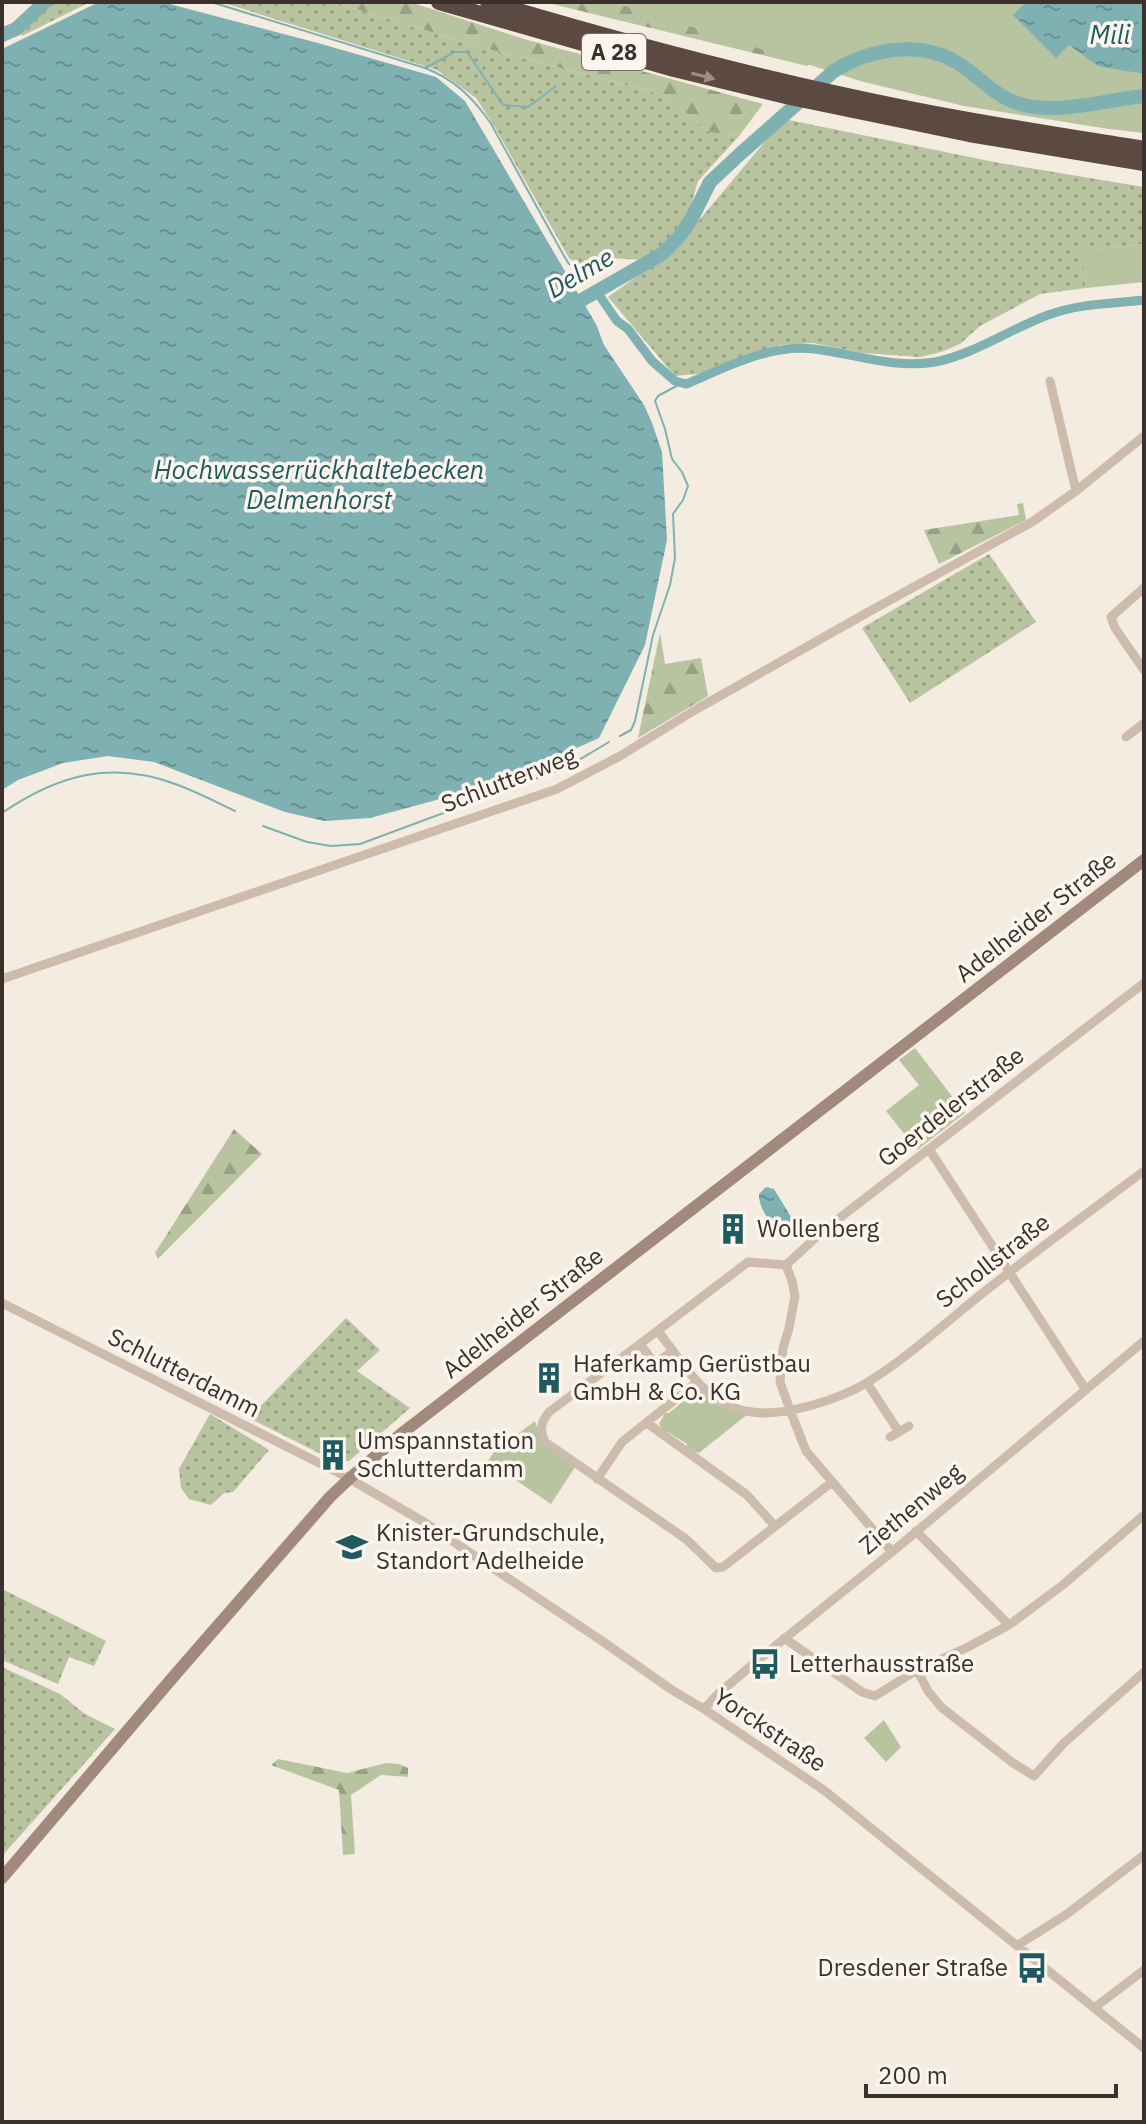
<svg xmlns="http://www.w3.org/2000/svg" width="1146" height="2124" font-family="'IBM Plex Sans',sans-serif">
<defs>
<pattern id="grass-dots" width="8" height="8" patternUnits="userSpaceOnUse" patternTransform="scale(2)"><rect width="8" height="8" fill="#b8c4a0"/><path d="M2 2h.1M6 6h.1" fill="none" stroke="#97a083" stroke-width="1.8" stroke-linecap="round"/></pattern>
<pattern id="forest-firs" width="22" height="20" patternUnits="userSpaceOnUse" patternTransform="scale(2)"><rect width="22" height="20" fill="#b8c4a0"/><path d="M5 1l3.5 6h-7zM16 11l3.5 6h-7z" fill="#97a083"/></pattern>
<pattern id="water-ripples" width="26" height="14" patternUnits="userSpaceOnUse" patternTransform="scale(2)"><rect width="26" height="14" fill="#7fb0b2"/><path d="M2 4q2-2 4 0t4 0M15 11q2-2 4 0t4 0" fill="none" stroke="#699091"/></pattern>
</defs>
<rect width="100%" height="100%" fill="#f4ebe1"/>
<path fill="url(#grass-dots)" d="M 50,2 L 90,2 L 22,36 L 21,33 Z
M 221,2 L 333,2 L 477,46 L 664,95 L 709,132 L 739,136 L 698,181 L 688,216 L 666,243 L 644,260 L 607,258 L 587,271 L 569,258 L 493,124 L 476,98 L 437,70 Z
M 784,119 L 994,162 L 1144,187 L 1144,244 L 1082,251 L 1086,288 L 1040,294 L 980,326 L 960,344 L 941,352 L 920,357 L 863,353 L 813,343 L 780,345 L 706,373 L 675,376 L 608,297 L 675,249 Z
M 989,554 L 1036,622 L 910,703 L 862,628 Z
M 346,1318 L 380,1350 L 357,1371 L 410,1408 L 349,1461 L 337,1462 L 249,1418 Z
M 210,1414 L 269,1450 L 233,1492 L 224,1493 L 211,1505 L 189,1499 L 181,1488 L 179,1469 Z
M 2,1589 L 106,1641 L 94,1666 L 69,1657 L 58,1684 L 2,1660 Z
M 2,1667 L 60,1694 L 85,1714 L 115,1729 L 2,1856 Z"/>
<path fill="url(#forest-firs)" d="M 333,2 L 410,2 L 524,39 L 763,104 L 739,136 L 709,132 L 664,95 L 477,46 Z
M 544,2 L 609,2 L 826,53 L 807,66 Z
M 1023,503 L 1026,520 L 939,564 L 924,530 L 1019,515 L 1017,504 Z
M 660,633 L 665,664 L 701,658 L 708,696 L 638,738 Z
M 234,1129 L 262,1154 L 158,1259 L 155,1253 Z
M 278,1759 L 347,1773 L 386,1763 L 399,1764 L 408,1768 L 408,1777 L 381,1775 L 351,1795 L 355,1854 L 343,1855 L 339,1790 L 271,1765 Z"/>
<path fill="#b8c4a0" d="M 609,2 L 1144,2 L 1144,133 L 1109,129 L 964,106 L 860,81 L 630,7 Z
M 1144,244 L 1144,282 L 1086,288 L 1081,251 Z
M 915,1048 L 965,1113 L 917,1150 L 886,1111 L 919,1085 L 899,1060 Z
M 700,1391 C 706,1393 714,1397 716,1404 L 727,1409 L 749,1413 L 699,1453 L 687,1449 L 687,1444 L 668,1432 L 664,1432 L 659,1424 L 665,1413 L 669,1413 L 686,1399 L 687,1395 Z
M 535,1421 L 542,1443 L 575,1467 L 551,1504 L 488,1461 L 494,1452 Z
M 884,1720 L 901,1747 L 886,1762 L 864,1738 Z"/>
<path fill="url(#water-ripples)" d="M 104,2 L 162,2 L 318,43 L 436,77 L 465,101 L 596,324 L 604,345 L 644,405 L 652,423 L 662,452 L 667,540 L 645,645 L 599,738 L 495,784 L 370,818 L 324,821 L 285,812 L 154,762 L 108,756 L 63,763 L 18,780 L 2,790 L 2,49 L 97,3 Z
M 1026,2 L 1144,2 L 1144,74 L 1098,66 L 1069,45 L 1056,58 L 1013,15 Z
M 766,1187 L 774,1189 L 796,1225 L 797,1232 L 792,1237 L 783,1237 C 773,1227 758,1208 759,1194 Z"/>
<g fill="none" stroke-linecap="round" stroke-linejoin="round">
<path stroke="#7fb0b2" stroke-width="2" d="M 211,2 L 425,68 C 454,79 472,97 490,122 L 564,256 L 569,264 L 577,269 L 579,275
M 425,68 L 455,52 L 467,52 L 503,105 L 528,107 L 556,86
M 620,736 L 631,730 L 635,721 L 653,635 L 670,585 L 675,558 L 673,514 L 683,500 L 688,486 L 682,472 L 672,459 L 665,429 L 655,401 L 658,396 L 682,383
M 2,813 C 59,774 112,760 178,785 C 197,792 216,802 235,811
M 263,826 L 307,842 L 331,846 L 360,844 L 567,767 L 609,742"/>
<path stroke="#7fb0b2" stroke-width="9" d="M 597,292 L 617,321 L 628,329 L 652,361 L 675,381 L 686,384 C 727,367 769,344 814,349 C 856,354 893,369 935,362 C 975,354 1010,329 1048,315 C 1082,303 1109,304 1144,300"/>
<path stroke="#7fb0b2" stroke-width="14" d="M 2,35 L 16,29 L 45,2
M 566,309 L 662,254 L 679,237 L 692,218 L 710,182 L 740,154 L 834,71 C 869,49 919,40 956,62 C 977,74 994,96 1017,103 C 1054,116 1105,100 1144,96"/>
<path stroke="#cdbbac" stroke-width="9" d="M 1050,381 L 1076,491
M 1144,588 L 1111,617 L 1115,628 L 1144,670
M 1126,737 L 1144,723
M 2,979 L 557,789 L 620,756 L 695,710 L 863,615 L 1032,522 L 1076,491 L 1144,436
M 929,1149 L 1086,1390
M 786,1265 L 824,1230 L 1144,983
M 2,1303 L 343,1475 L 424,1522 L 602,1641 L 672,1690 L 704,1709 L 825,1791 L 1144,2048
M 658,1331 L 673,1351 L 655,1364 L 640,1344 L 748,1262 L 786,1265 L 792,1281 L 795,1296 L 789,1328 L 783,1348 L 780,1382 L 790,1410 L 806,1451 L 892,1552
M 640,1344 L 549,1412 C 541,1422 539,1430 545,1442 L 686,1539 L 716,1568 L 723,1567 L 832,1482
M 673,1351 C 694,1380 714,1407 752,1412 C 785,1417 840,1399 868,1382 C 908,1357 943,1325 979,1296 C 1033,1253 1089,1212 1144,1171
M 867,1383 L 899,1432 L 890,1437
M 647,1423 L 747,1495 L 774,1525
M 899,1432 L 909,1426
M 597,1479 L 622,1442 L 696,1383
M 916,1531 L 1009,1625
M 784,1638 L 862,1692 L 875,1696 L 917,1670 L 966,1648 L 1009,1625 L 1064,1584 L 1144,1515
M 917,1670 L 928,1691 L 941,1707 L 1013,1763 L 1034,1776 L 1064,1743 L 1144,1672
M 704,1709 L 717,1695 L 753,1664 L 892,1552 L 1144,1341
M 1018,1945 L 1067,1914 L 1144,1855
M 1094,2008 L 1144,1970"/>
<path stroke="#a18a7d" stroke-width="12" d="M 2,1878 L 174,1676 L 330,1497 L 349,1479 L 401,1434 L 1144,860"/>
<path stroke="#5c4a42" stroke-width="16" d="M 439,2 L 674,69 L 790,97 L 969,134 L 1144,163
M 488,2 C 625,43 765,80 905,108 C 984,124 1064,136 1144,149"/>
</g>
<defs><path id="oneway-solid" d="M-6-.8H1V-3.2L6.5 0L1 3.2V.8H-6Z" transform="scale(2)"/></defs>
<use fill="#9c8e87" href="#oneway-solid" transform="translate(703 76) rotate(14)"/>
<defs>
<symbol id="building-bare" viewBox="-9 -9 18 18"><path d="M-4-6H4V6H1V3H-1V6H-4ZM-2.5-4.3h1.7v1.8h-1.7ZM.8-4.3h1.7v1.8H.8ZM-2.5-1h1.7V.8h-1.7ZM.8-1h1.7V.8H.8Z" fill="#1f5a5e" stroke="#fbf5ee" stroke-width="2.5" paint-order="stroke"/></symbol>
<symbol id="school-bare" viewBox="-9 -9 18 18"><path d="M0-5L7-2L0 1L-7-2ZM-4 1L0 2.5L4 1V4Q0 6-4 4Z" fill="#1f5a5e" stroke="#fbf5ee" stroke-width="2.5" paint-order="stroke"/></symbol>
<symbol id="bus-bare" viewBox="-9 -9 18 18"><path d="M-5-6H5V4H4V6H2V4H-2V6H-4V4H-5ZM-3.5-4V0h7V-4ZM-3.5 1.2v1.5H-2V1.2ZM2 1.2v1.5H3.5V1.2Z" fill="#1f5a5e" stroke="#fbf5ee" stroke-width="2.5" paint-order="stroke"/></symbol>
</defs>
<g fill-rule="evenodd">
<use href="#building-bare" x="711" y="1207" width="44" height="44"/>
<use href="#building-bare" x="527" y="1356" width="44" height="44"/>
<use href="#building-bare" x="311" y="1433" width="44" height="44"/>
<use href="#school-bare" x="330" y="1525" width="44" height="44"/>
<use href="#bus-bare" x="743" y="1642" width="44" height="44"/>
<use href="#bus-bare" x="1010" y="1946" width="44" height="44"/>
</g>
<g text-anchor="middle" stroke-width="7" stroke-linejoin="round" paint-order="stroke">
<rect fill="#fbf5ee" stroke="#756b66" stroke-width="2" x="582" y="34" width="64" height="36" rx="6"/>
<g font-size="22" font-weight="bold" fill="#3b302b">
<text x="614" y="60">A 28</text>
</g>
<g font-size="24" fill="#3b302b" stroke="#fbf5ee">
<text transform="translate(509 780) rotate(-21)" y="8">Schlutterweg</text>
<text transform="translate(1036 917) rotate(-38)" y="8">Adelheider Straße</text>
<text transform="translate(951 1107) rotate(-38)" y="8">Goerdelerstraße</text>
<text transform="translate(993 1261) rotate(-38)" y="8">Schollstraße</text>
<text transform="translate(523 1313) rotate(-38)" y="8">Adelheider Straße</text>
<text transform="translate(184 1373) rotate(27)" y="8">Schlutterdamm</text>
<text transform="translate(911 1509) rotate(-40)" y="8">Ziethenweg</text>
<text transform="translate(770 1730) rotate(34)" y="8">Yorckstraße</text>
</g>
<g font-size="24" fill="#3b302b" stroke="#fbf5ee" text-anchor="start">
<text x="757" y="1237">Wollenberg</text>
<text x="573" y="1372">Haferkamp Gerüstbau<tspan x="573" dy="28">GmbH &amp; Co. KG</tspan></text>
<text x="357" y="1449">Umspannstation<tspan x="357" dy="28">Schlutterdamm</tspan></text>
<text x="376" y="1541">Knister-Grundschule,<tspan x="376" dy="28">Standort Adelheide</tspan></text>
<text x="789" y="1672">Letterhausstraße</text>
<text x="1008" y="1976" text-anchor="end">Dresdener Straße</text>
</g>
<g font-size="26" font-style="italic" fill="#1f5a5e" stroke="#fbf5ee">
<text x="1110" y="44">Mili</text>
<text transform="translate(580 273) rotate(-30)" y="9">Delme</text>
<text x="319" y="479">Hochwasserrückhaltebecken<tspan x="319" dy="30">Delmenhorst</tspan></text>
</g>
</g>
<rect width="1146" height="2124" fill="none" stroke="#3b302b" stroke-width="8"/>
<path d="M866 2084v12h250v-12" fill="none" stroke="#3b302b" stroke-width="4"/>
<text x="878" y="2084" font-size="24" fill="#3b302b" stroke="#fbf5ee" stroke-width="6" paint-order="stroke">200 m</text>
</svg>
